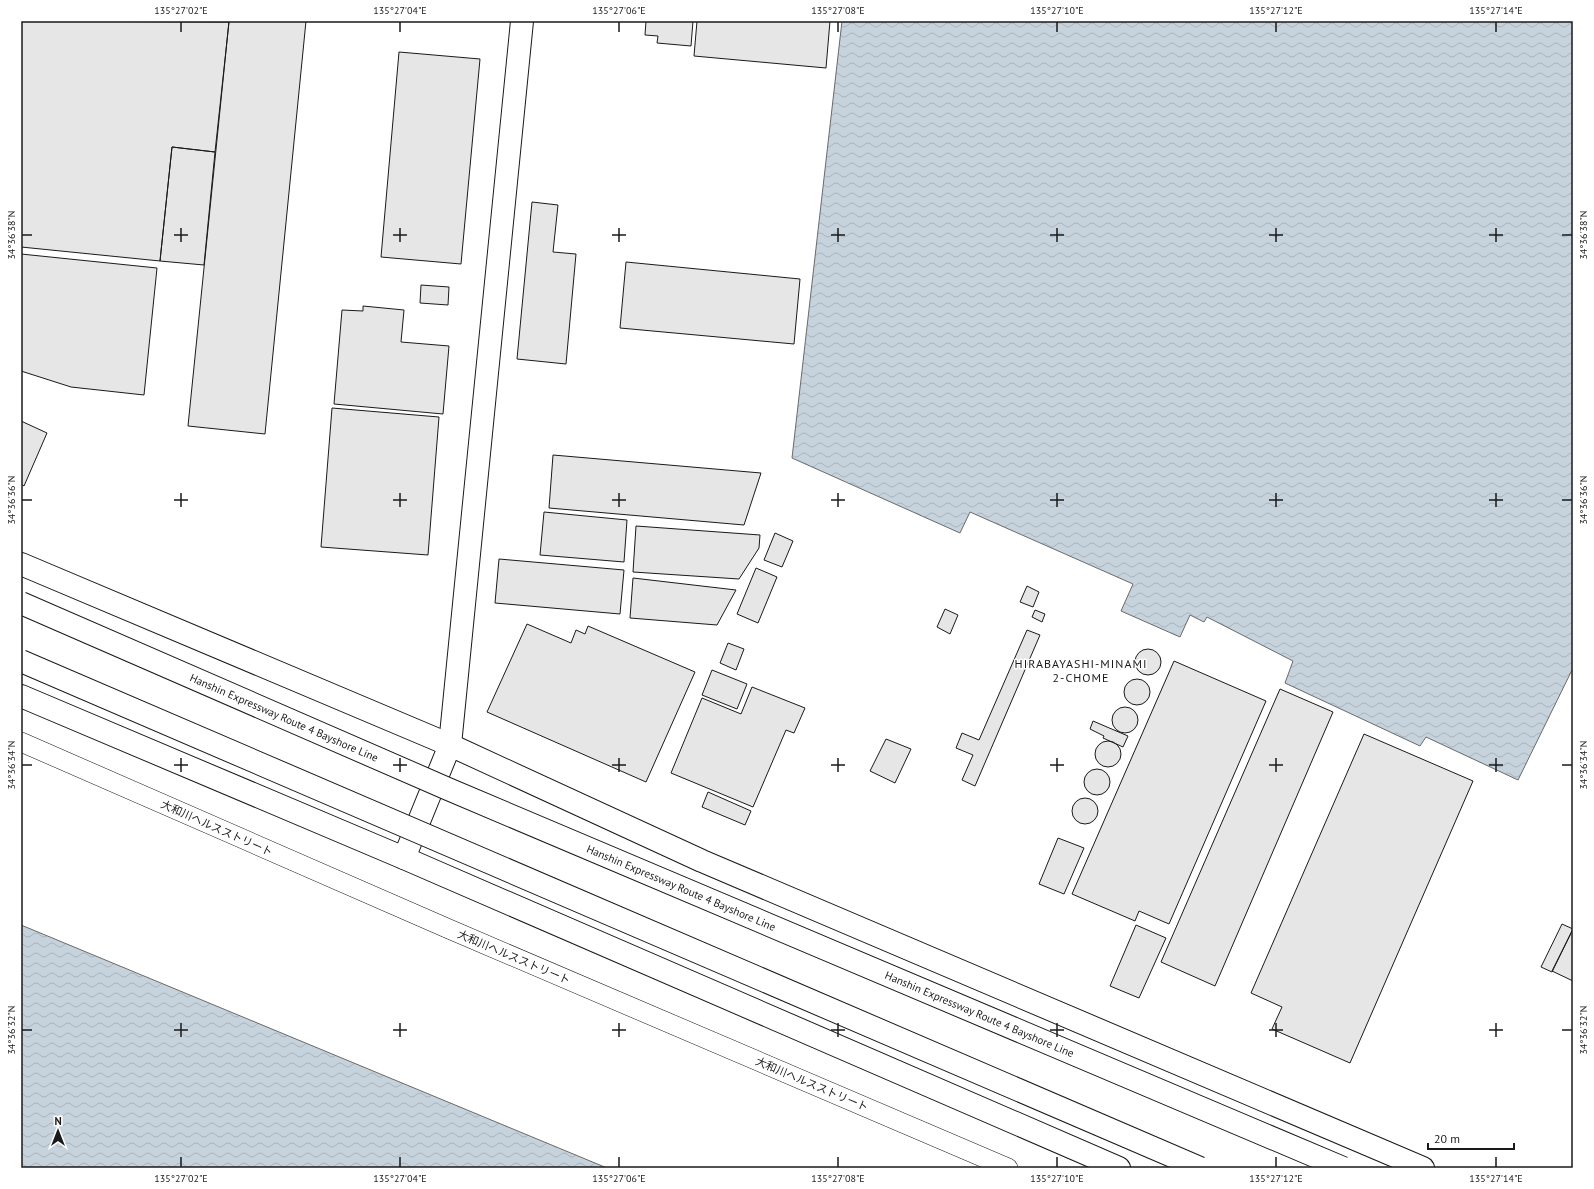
<svg xmlns="http://www.w3.org/2000/svg" width="1594" height="1189" font-family="'PT Sans','Noto Sans JP',sans-serif">
<defs>
<pattern id="water-waves" width="16" height="10" patternUnits="userSpaceOnUse"><rect width="16" height="10" fill="#c6d2dc"/><path d="M0 5q4-4 8 0t8 0" fill="none" stroke="#aab4bc"/></pattern>
</defs>
<rect width="100%" height="100%" fill="#fff"/>
<path fill="url(#water-waves)" stroke="#6a6a6a" d="M 842,21 L 1573,21 L 1573,668 L 1518,780 L 1426,737 L 1420,746 L 1285,683 L 1293,661 L 1207,617 L 1204,622 L 1190,615 L 1180,637 L 1121,611 L 1133,584 L 970,512 L 960,533 L 792,458 Z
M 21,925 L 607,1168 L 21,1168 Z"/>
<path fill="#e6e6e6" stroke="#1a1a1a" d="M 21,21 L 229,22 L 215,152 L 172,147 L 160,261 L 21,247 Z
M 306,21 L 265,434 L 188,426 L 229,21 Z
M 646,21 L 693,21 L 691,46 L 657,43 L 658,36 L 645,35 Z
M 697,21 L 830,21 L 826,68 L 694,56 Z
M 399,52 L 480,59 L 461,264 L 381,257 Z
M 172,147 L 215,152 L 204,265 L 160,261 Z
M 532,202 L 558,205 L 553,252 L 576,254 L 566,364 L 517,359 Z
M 21,254 L 157,268 L 144,395 L 71,387 L 21,371 Z
M 626,262 L 800,279 L 794,344 L 620,328 Z
M 421,285 L 449,287 L 448,305 L 420,303 Z
M 363,306 L 404,310 L 401,342 L 449,346 L 443,414 L 334,404 L 342,310 L 363,311 Z
M 332,408 L 439,417 L 428,555 L 321,547 Z
M 21,421 L 47,433 L 24,486 L 21,484 Z
M 553,455 L 761,473 L 744,525 L 549,508 Z
M 544,512 L 627,520 L 624,562 L 540,555 Z
M 636,526 L 760,535 L 759,548 L 739,579 L 633,572 Z
M 775,533 L 793,541 L 782,567 L 764,560 Z
M 499,559 L 624,570 L 620,614 L 495,603 Z
M 756,568 L 777,577 L 758,623 L 737,614 Z
M 633,578 L 736,590 L 717,625 L 630,618 Z
M 1027,586 L 1039,592 L 1033,607 L 1020,602 Z
M 945,609 L 958,615 L 950,634 L 937,627 Z
M 1035,610 L 1045,614 L 1042,622 L 1032,617 Z
M 527,624 L 571,643 L 576,630 L 585,634 L 588,626 L 695,672 L 646,782 L 487,712 Z
M 1027,630 L 1040,635 L 975,786 L 962,780 L 973,755 L 956,748 L 962,733 L 979,740 Z
M 728,643 L 744,649 L 736,670 L 720,663 Z
M1135 662a13 13 0 1 1 26 0a13 13 0 1 1-26 0Z
M 1174,661 L 1266,701 L 1169,924 L 1139,911 L 1135,921 L 1072,894 Z
M 712,670 L 747,684 L 737,709 L 702,695 Z
M1124 692a13 13 0 1 1 26 0a13 13 0 1 1-26 0Z
M 752,687 L 805,708 L 794,733 L 786,730 L 753,807 L 671,773 L 702,698 L 741,714 Z
M 1280,689 L 1333,712 L 1215,986 L 1161,962 Z
M1112 720a13 13 0 1 1 26 0a13 13 0 1 1-26 0Z
M 1093,721 L 1128,736 L 1123,747 L 1103,738 L 1104,736 L 1090,729 Z
M 1364,734 L 1473,781 L 1350,1063 L 1272,1029 L 1282,1007 L 1251,993 Z
M 886,739 L 911,749 L 895,783 L 870,771 Z
M1095 754a13 13 0 1 1 26 0a13 13 0 1 1-26 0Z
M1084 782a13 13 0 1 1 26 0a13 13 0 1 1-26 0Z
M 708,792 L 751,811 L 745,825 L 702,807 Z
M1072 811a13 13 0 1 1 26 0a13 13 0 1 1-26 0Z
M 1058,838 L 1084,848 L 1064,894 L 1039,884 Z
M 1562,924 L 1573,929 L 1552,972 L 1541,967 Z
M 1136,925 L 1166,938 L 1139,998 L 1110,986 Z
M 1573,929 L 1573,981 L 1552,971 Z"/>
<g fill="none" stroke-linecap="round" stroke-linejoin="round">
<defs>
<path id="pedestrian" d="M 21,742 L 449,929 L 1008,1168"/>
<path id="minor" d="M 404,858 L 450,745 L 522,21"/>
<path id="tertiary" d="M 21,564 L 450,745 L 702,861 L 1423,1168
M 21,696 L 404,858 L 1119,1168"/>
</defs>
<use href="#pedestrian" stroke="#1a1a1a" stroke-width="20"/>
<use href="#minor" stroke="#1a1a1a" stroke-width="24"/>
<use href="#tertiary" stroke="#1a1a1a" stroke-width="24"/>
<use href="#pedestrian" stroke="#fff" stroke-width="19"/>
<use href="#minor" stroke="#fff" stroke-width="22"/>
<use href="#tertiary" stroke="#fff" stroke-width="22"/>
<defs>
<g id="motorway-bridge">
<path id="s1" d="M 21,603 L 448,789 L 1343,1168"/>
<path d="M 21,661 L 1200,1168"/>
</g>
</defs>
<use href="#motorway-bridge" stroke="#1a1a1a" stroke-width="24" stroke-linecap="butt"/>
<use href="#motorway-bridge" stroke="#fff" stroke-width="22"/>
</g>
<path fill="none" stroke="#1a1a1a" stroke-width="1.5" d="M 181,22 L 181,32M 400,22 L 400,32M 619,22 L 619,32M 838,22 L 838,32M 1057,22 L 1057,32M 1276,22 L 1276,32M 1496,22 L 1496,32M 181,228 L 181,242M 400,228 L 400,242M 619,228 L 619,242M 838,228 L 838,242M 1057,228 L 1057,242M 1276,228 L 1276,242M 1496,228 L 1496,242M 22,235 L 32,235M 174,235 L 188,235M 393,235 L 407,235M 612,235 L 626,235M 831,235 L 845,235M 1050,235 L 1064,235M 1269,235 L 1283,235M 1489,235 L 1503,235M 1562,235 L 1572,235M 181,493 L 181,507M 400,493 L 400,507M 619,493 L 619,507M 838,493 L 838,507M 1057,493 L 1057,507M 1276,493 L 1276,507M 1496,493 L 1496,507M 22,500 L 32,500M 174,500 L 188,500M 393,500 L 407,500M 612,500 L 626,500M 831,500 L 845,500M 1050,500 L 1064,500M 1269,500 L 1283,500M 1489,500 L 1503,500M 1562,500 L 1572,500M 181,758 L 181,772M 400,758 L 400,772M 619,758 L 619,772M 838,758 L 838,772M 1057,758 L 1057,772M 1276,758 L 1276,772M 1496,758 L 1496,772M 22,765 L 32,765M 174,765 L 188,765M 393,765 L 407,765M 612,765 L 626,765M 831,765 L 845,765M 1050,765 L 1064,765M 1269,765 L 1283,765M 1489,765 L 1503,765M 1562,765 L 1572,765M 181,1023 L 181,1037M 400,1023 L 400,1037M 619,1023 L 619,1037M 838,1023 L 838,1037M 1057,1023 L 1057,1037M 1276,1023 L 1276,1037M 1496,1023 L 1496,1037M 22,1030 L 32,1030M 174,1030 L 188,1030M 393,1030 L 407,1030M 612,1030 L 626,1030M 831,1030 L 845,1030M 1050,1030 L 1064,1030M 1269,1030 L 1283,1030M 1489,1030 L 1503,1030M 1562,1030 L 1572,1030M 181,1157 L 181,1167M 400,1157 L 400,1167M 619,1157 L 619,1167M 838,1157 L 838,1167M 1057,1157 L 1057,1167M 1276,1157 L 1276,1167M 1496,1157 L 1496,1167"/>
<g text-anchor="middle" stroke-width="3" stroke-linejoin="round" paint-order="stroke">
<g font-size="11" fill="#1a1a1a" stroke="#fff">
<text dy="4" stroke="none"><textPath href="#s1" startOffset="287">Hanshin Expressway Route 4 Bayshore Line</textPath></text>
<text transform="translate(217 828) rotate(24)" y="4">大和川ヘルスストリート</text>
<text dy="4" stroke="none"><textPath href="#s1" startOffset="719">Hanshin Expressway Route 4 Bayshore Line</textPath></text>
<text transform="translate(514 957) rotate(23)" y="4">大和川ヘルスストリート</text>
<text dy="4" stroke="none"><textPath href="#s1" startOffset="1043">Hanshin Expressway Route 4 Bayshore Line</textPath></text>
<text transform="translate(812 1084) rotate(23)" y="4">大和川ヘルスストリート</text>
</g>
<g font-size="12" letter-spacing="1" fill="#1a1a1a" stroke="#fff">
<text x="1081" y="668">HIRABAYASHI-MINAMI<tspan x="1081" dy="14">2-CHOME</tspan></text>
</g>
</g>
<rect width="1594" height="1189" fill="none" stroke="#ffffff" stroke-width="44"/>
<g transform="translate(58 1131)" stroke="#ffffff" stroke-width="3" paint-order="stroke">
<path d="M0-3L7 15L0 10L-7 15Z" fill="#1a1a1a"/>
<text y="-6" font-size="11" font-weight="bold" text-anchor="middle" fill="#1a1a1a">N</text>
</g>
<path d="M1428 1143v6h86v-6" fill="none" stroke="#1a1a1a" stroke-width="2"/>
<text x="1434" y="1143" font-size="12" fill="#1a1a1a" stroke="#ffffff" stroke-width="3" paint-order="stroke">20 m</text>
<rect x="22" y="22" width="1550" height="1145" fill="none" stroke="#1a1a1a" stroke-width="1.5"/>
<g font-size="10" text-anchor="middle" fill="#1a1a1a">
<text x="181" y="14">135°27'02"E</text>
<text x="400" y="14">135°27'04"E</text>
<text x="619" y="14">135°27'06"E</text>
<text x="838" y="14">135°27'08"E</text>
<text x="1057" y="14">135°27'10"E</text>
<text x="1276" y="14">135°27'12"E</text>
<text x="1496" y="14">135°27'14"E</text>
<text transform="translate(11 235) rotate(-90)" y="4">34°36'38"N</text>
<text transform="translate(1583 235) rotate(-90)" y="4">34°36'38"N</text>
<text transform="translate(11 500) rotate(-90)" y="4">34°36'36"N</text>
<text transform="translate(1583 500) rotate(-90)" y="4">34°36'36"N</text>
<text transform="translate(11 765) rotate(-90)" y="4">34°36'34"N</text>
<text transform="translate(1583 765) rotate(-90)" y="4">34°36'34"N</text>
<text transform="translate(11 1030) rotate(-90)" y="4">34°36'32"N</text>
<text transform="translate(1583 1030) rotate(-90)" y="4">34°36'32"N</text>
<text x="181" y="1182">135°27'02"E</text>
<text x="400" y="1182">135°27'04"E</text>
<text x="619" y="1182">135°27'06"E</text>
<text x="838" y="1182">135°27'08"E</text>
<text x="1057" y="1182">135°27'10"E</text>
<text x="1276" y="1182">135°27'12"E</text>
<text x="1496" y="1182">135°27'14"E</text>
</g>
</svg>
